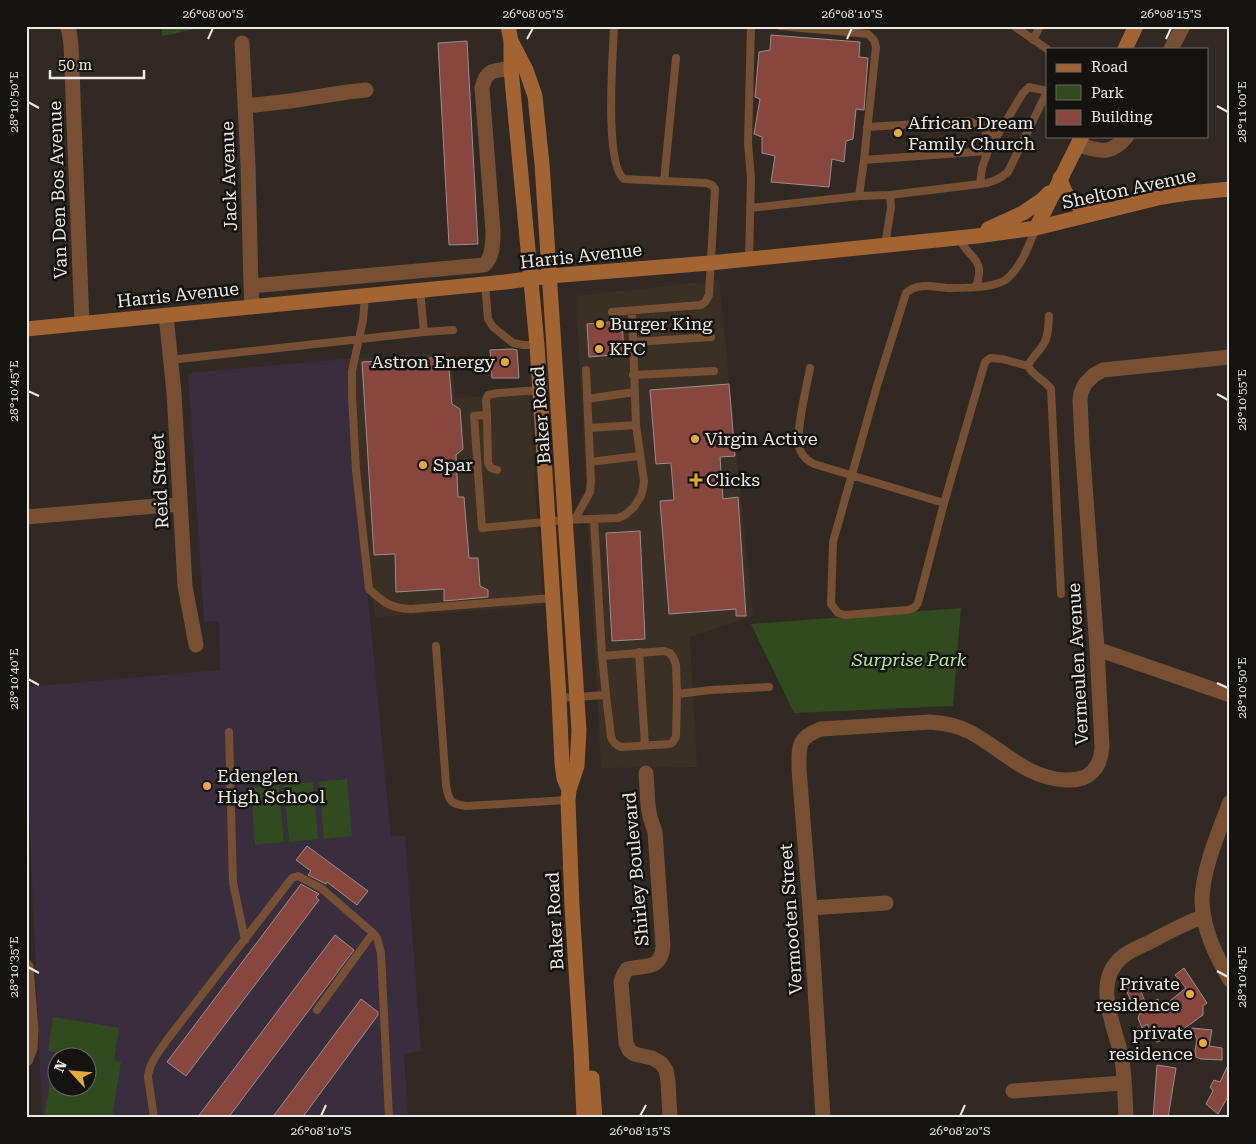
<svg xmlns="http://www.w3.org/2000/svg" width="1256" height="1144" font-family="'Roboto Serif',serif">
<defs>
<pattern id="cemetery-stones" width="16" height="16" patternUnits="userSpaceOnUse" patternTransform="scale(1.25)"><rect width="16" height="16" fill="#314b1e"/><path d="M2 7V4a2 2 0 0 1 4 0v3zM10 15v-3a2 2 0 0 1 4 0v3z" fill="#4f653f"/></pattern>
</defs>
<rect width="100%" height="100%" fill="#302924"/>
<path fill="#3b3025" d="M 719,280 L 753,616 L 690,637 L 697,767 L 601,768 L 576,296 Z
M 452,352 L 455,398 L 529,393 L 543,606 L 375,617 L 345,359 Z"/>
<path fill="#382e3d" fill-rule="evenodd" d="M 345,359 L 391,836 L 405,836 L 421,1051 L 404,1054 L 408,1118 L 42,1118 L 26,735 L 26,687 L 220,670 L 219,621 L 204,622 L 188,373 ZM 58,1056 L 88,1056 L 88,1086 L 58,1086 Z"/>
<path fill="url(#cemetery-stones)" d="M 162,26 L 209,26 L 162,36 Z"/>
<path fill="#314b1e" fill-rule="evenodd" d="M 961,608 L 953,706 L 794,713 L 751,624 Z
M 347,779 L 352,836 L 324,839 L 319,782 Z
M 313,782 L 318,839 L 289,842 L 284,785 Z
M 279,785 L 284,842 L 255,845 L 251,788 Z
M 53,1017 L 119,1028 L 114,1061 L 121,1062 L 112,1118 L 44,1118 L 55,1052 L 48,1051 ZM 58,1056 L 88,1056 L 88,1086 L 58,1087 Z"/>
<path fill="#87463e" stroke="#9a8f8d" d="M 771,35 L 860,42 L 859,57 L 868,58 L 864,110 L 856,109 L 853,139 L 846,141 L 844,162 L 832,159 L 829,187 L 771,182 L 775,156 L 762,153 L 762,137 L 754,134 L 760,99 L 755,97 L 759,52 L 770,50 Z
M 467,41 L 478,244 L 449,245 L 438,43 Z
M 622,321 L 624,354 L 589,357 L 587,324 Z
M 512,349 L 517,350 L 519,378 L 492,378 L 490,350 Z
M 448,357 L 452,404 L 460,409 L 463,449 L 456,455 L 458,497 L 464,497 L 469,558 L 478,558 L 480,586 L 488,590 L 488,597 L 444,601 L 444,589 L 396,592 L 395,554 L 374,555 L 362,362 Z
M 729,384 L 735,456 L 720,457 L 723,499 L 738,497 L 746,616 L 736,616 L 736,609 L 669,614 L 660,501 L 674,500 L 671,463 L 656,464 L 650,390 Z
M 640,531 L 645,639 L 612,641 L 606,533 Z
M 307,846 L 368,891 L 357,905 L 327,882 L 326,884 L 308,875 L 311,871 L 296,860 Z
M 301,884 L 319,894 L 316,897 L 319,900 L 186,1076 L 167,1062 Z
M 335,935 L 354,950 L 228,1118 L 197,1118 Z
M 1184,968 L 1207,1003 L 1203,1006 L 1203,1015 L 1171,1038 L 1156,1042 L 1147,1024 L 1142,1028 L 1138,1018 L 1143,1005 L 1133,1006 L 1125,987 L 1137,982 L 1146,1004 L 1158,999 L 1161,1008 L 1186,988 L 1175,975 Z
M 361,999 L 378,1012 L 378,1015 L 302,1118 L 272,1118 Z
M 1191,1028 L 1212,1030 L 1209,1046 L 1222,1048 L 1222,1060 L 1201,1059 L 1196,1057 L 1195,1051 L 1197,1039 Z
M 1230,1061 L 1230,1093 L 1218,1114 L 1206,1104 L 1213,1091 L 1210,1087 L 1214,1080 L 1220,1082 Z
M 1157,1065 L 1176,1068 L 1168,1118 L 1153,1118 Z"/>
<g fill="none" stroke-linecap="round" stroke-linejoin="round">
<path stroke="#775033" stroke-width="8" d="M 614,26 C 613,53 604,164 624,179 L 664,181 L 676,58
M 780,26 L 868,34 L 874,40 L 876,47 L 864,160 L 859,196 L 890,195 L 980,184 C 991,183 999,180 1008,172 L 1047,92
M 1014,26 L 1047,49
M 1033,40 L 1040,26
M 867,127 L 968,121 L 976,124 L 997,135
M 986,151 L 986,129
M 864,160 L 988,151
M 980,184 L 982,168 L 988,151 L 1023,93 L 1029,87 L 1047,91
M 750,208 L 859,196
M 959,238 C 970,261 986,257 976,287
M 885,246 L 891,207 L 890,195
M 749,259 L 751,179 L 748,143 L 751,26
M 485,284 L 488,319 L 493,327 L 513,343 L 523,345 L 537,345
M 420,290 L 424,332 L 453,330
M 365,296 L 363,320 L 352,371 L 352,396 L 356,470 L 369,589 C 384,603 390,608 411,609 L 553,598
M 612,312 L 701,305 L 705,302 L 709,295 L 715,189 L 712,185 L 706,183 L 664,181
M 1049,316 C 1048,326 1049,337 1043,345 C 1038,353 1031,358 1028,366 C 1033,376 1045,380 1051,389 L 1061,594
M 634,342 L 711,337
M 170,360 L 424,332
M 1028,366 L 1002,359 L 990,358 L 985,362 L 944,503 L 918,603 C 915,608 912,609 907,610 L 845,615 L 838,613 L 831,604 L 833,542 L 876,389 L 906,293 C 918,282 933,287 947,288 C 963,288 999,289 1010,276 C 1023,263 1029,244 1036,228
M 810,368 C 807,386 794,436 800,450 C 803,457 808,461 814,464 L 944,503
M 633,375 L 714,371
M 587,399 L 634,392
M 487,415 L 486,400 L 488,395 L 498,393 L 540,390
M 589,428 L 636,425
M 590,462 L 639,456
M 497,470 L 491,468 L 488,463 L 487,415 L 474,416 L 482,528 L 566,520 L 618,518 L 625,515 L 634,507 L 641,496 L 643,488 L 644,481 L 636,425 L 632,311
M 575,519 L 590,492 L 591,482 L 586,370
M 594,519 L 602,656 L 606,695
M 436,646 L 446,785 C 449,800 449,804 466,806 L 568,800
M 639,652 L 645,746
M 677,694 L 711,690 L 769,687
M 559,698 L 606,695 L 611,737 C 613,743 616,745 621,747 L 670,744 L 672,743 L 676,737 L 677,694 L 676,665 L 674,659 L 670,653 L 664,651 L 602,656
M 229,732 L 233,883 L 245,940
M 317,1010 L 373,933
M 154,1118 L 148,1077 C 149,1063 159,1052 167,1040 L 292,878 L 298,876 L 321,888 L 373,933 L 377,938 L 381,953 L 389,1118"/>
<path stroke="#775033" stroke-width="15" d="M 67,26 L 69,31 L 71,45 L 82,323
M 242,43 L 248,165 L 251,286 L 252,307
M 1171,49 L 1183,26
M 246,106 L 290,101 L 348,92 L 366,90
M 1078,145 C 1100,151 1111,156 1127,136
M 251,286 L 484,265 C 493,258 493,242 493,231 L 482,88 C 486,69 495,70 511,69
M 166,315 L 174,393 L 185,586 L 196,645
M 26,517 L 180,504
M 1097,649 L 1230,695
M 646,773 L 648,805 L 650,817 L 655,832 L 663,946 C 661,970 647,965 627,969 L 624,974 L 621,982 L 626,1043 L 629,1050 L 634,1054 L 652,1058 L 661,1063 L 666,1070 L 668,1081 L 670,1118
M 1230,802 C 1219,831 1202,870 1202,901 C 1203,930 1216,956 1230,980
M 810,908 L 886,903
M 26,967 L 31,1030 L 30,1048 L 26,1059
M 1013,1091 L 1123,1083
M 823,1118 L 810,908 L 799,769 C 799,746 797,738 821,729 L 930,722 C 945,723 957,725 970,732 C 1002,749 1026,778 1065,780 C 1073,780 1080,780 1087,776 C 1098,769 1101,759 1102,747 L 1097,649 L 1082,443 L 1080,400 L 1081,393 L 1085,384 L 1094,375 L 1103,370 L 1230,357
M 1126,1118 C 1125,1099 1125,1079 1122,1060 C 1117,1029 1091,984 1121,958 C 1129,951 1139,947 1148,943 C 1166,933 1185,924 1203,916"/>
<path stroke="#a26433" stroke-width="15" d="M 508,26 L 511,41 L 511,69 L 537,345 L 559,698 L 562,763 L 564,778 L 569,790
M 511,41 L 526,70 L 535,96 L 542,164 L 579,730 L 577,766 L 569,790 L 568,800 L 572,906 L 581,1049 L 584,1118
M 1125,49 L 1136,26
M 1060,178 C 1067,204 1076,207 1101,209
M 1036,228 L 1082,136
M 988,229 L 1023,213 L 1042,200 L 1049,193
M 26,329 L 505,282 L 550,276 L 710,263 L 977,236 L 1036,228 L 1162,197 L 1188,193 L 1230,189
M 592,1078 L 595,1118"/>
</g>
<path fill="none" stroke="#ece8e4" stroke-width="2" d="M 208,39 L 213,28M 527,39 L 533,28M 847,39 L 852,28M 1166,39 L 1171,28M 28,102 L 39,108M 1217,106 L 1228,112M 28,391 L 39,396M 1217,394 L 1228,400M 28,679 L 39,685M 1217,683 L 1228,688M 28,967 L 39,973M 1217,971 L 1228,977M 321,1116 L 326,1105M 640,1116 L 646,1105M 960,1116 L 965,1105"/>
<g fill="#e7ac37" stroke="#151310" stroke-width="2">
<circle cx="898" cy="133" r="5"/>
<circle cx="600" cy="324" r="5"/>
<circle cx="599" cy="349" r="5"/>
<circle cx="505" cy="362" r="5"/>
<circle cx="695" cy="439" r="5"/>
<circle cx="423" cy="465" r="5"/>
<path d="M693.5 472.5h5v5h5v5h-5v5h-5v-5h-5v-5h5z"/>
<circle cx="207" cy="786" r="5"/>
<circle cx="1190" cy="994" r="5"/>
<circle cx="1203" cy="1043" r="5"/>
</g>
<g text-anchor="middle" stroke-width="5" stroke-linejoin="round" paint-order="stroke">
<g font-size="18" fill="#ece8e4" stroke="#151310" text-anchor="start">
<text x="908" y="129">African Dream<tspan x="908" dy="21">Family Church</tspan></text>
<text x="610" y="330">Burger King</text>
<text x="609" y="355">KFC</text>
<text x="495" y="368" text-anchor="end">Astron Energy</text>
<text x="705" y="445">Virgin Active</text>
<text x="433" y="471">Spar</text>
<text x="706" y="486">Clicks</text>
<text x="217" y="782">Edenglen<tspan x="217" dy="21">High School</tspan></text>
<text x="1180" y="990" text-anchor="end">Private<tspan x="1180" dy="21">residence</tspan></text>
<text x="1193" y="1039" text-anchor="end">private<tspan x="1193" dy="21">residence</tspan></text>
</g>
<g font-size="18" fill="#ece8e4" stroke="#151310">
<text transform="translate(229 176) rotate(-92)" y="6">Jack Avenue</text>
<text transform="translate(1129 189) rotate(-12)" y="6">Shelton Avenue</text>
<text transform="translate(58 190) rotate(-92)" y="6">Van Den Bos Avenue</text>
<text transform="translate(581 256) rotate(-6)" y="6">Harris Avenue</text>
<text transform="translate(178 295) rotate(-6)" y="6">Harris Avenue</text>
<text transform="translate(541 415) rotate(-94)" y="6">Baker Road</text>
<text transform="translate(160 481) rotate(-93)" y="6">Reid Street</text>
<text transform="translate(1078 664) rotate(-93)" y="6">Vermeulen Avenue</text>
<text transform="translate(636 869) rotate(-95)" y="6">Shirley Boulevard</text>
<text transform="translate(791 919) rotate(-94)" y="6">Vermooten Street</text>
<text transform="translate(555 921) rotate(-93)" y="6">Baker Road</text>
</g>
<g font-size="18" font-style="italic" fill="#b8ea97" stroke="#151310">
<text x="909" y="666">Surprise Park</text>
</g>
</g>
<rect width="1256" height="1144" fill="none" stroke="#151310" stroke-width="55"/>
<rect x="1046" y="48" width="162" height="90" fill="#151310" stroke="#6b6865"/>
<rect x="1056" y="64" width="25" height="8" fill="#a26433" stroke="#6b6865"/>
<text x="1091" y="72" font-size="15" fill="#ece8e4">Road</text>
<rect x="1056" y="85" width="25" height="15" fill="#314b1e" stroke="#6b6865"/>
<text x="1091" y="98" font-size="15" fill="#ece8e4">Park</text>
<rect x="1056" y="110" width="25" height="15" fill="#87463e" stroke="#6b6865"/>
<text x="1091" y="122" font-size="15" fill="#ece8e4">Building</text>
<g transform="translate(72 1072) rotate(296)"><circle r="24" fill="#151310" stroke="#6b6865"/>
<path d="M0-4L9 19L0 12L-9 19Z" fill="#e7ac37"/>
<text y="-8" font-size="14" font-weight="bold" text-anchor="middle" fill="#ece8e4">N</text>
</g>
<path d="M50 70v8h94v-8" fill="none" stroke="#ece8e4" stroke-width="2.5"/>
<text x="58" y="70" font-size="15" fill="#ece8e4" stroke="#151310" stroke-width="4" paint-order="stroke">50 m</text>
<rect x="28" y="28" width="1200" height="1088" fill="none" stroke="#ece8e4" stroke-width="2"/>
<g font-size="12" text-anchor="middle" fill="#ece8e4">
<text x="213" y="18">26°08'00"S</text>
<text x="533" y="18">26°08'05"S</text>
<text x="852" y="18">26°08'10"S</text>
<text x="1171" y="18">26°08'15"S</text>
<text transform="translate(14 102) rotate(-90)" y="4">28°10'50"E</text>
<text transform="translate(1242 112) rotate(-90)" y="4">28°11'00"E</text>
<text transform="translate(14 391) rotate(-90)" y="4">28°10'45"E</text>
<text transform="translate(1242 400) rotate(-90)" y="4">28°10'55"E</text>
<text transform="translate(14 679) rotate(-90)" y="4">28°10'40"E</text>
<text transform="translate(1242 688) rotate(-90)" y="4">28°10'50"E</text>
<text transform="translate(14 967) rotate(-90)" y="4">28°10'35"E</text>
<text transform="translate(1242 977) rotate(-90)" y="4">28°10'45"E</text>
<text x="321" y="1135">26°08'10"S</text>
<text x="640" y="1135">26°08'15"S</text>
<text x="960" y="1135">26°08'20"S</text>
</g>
</svg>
